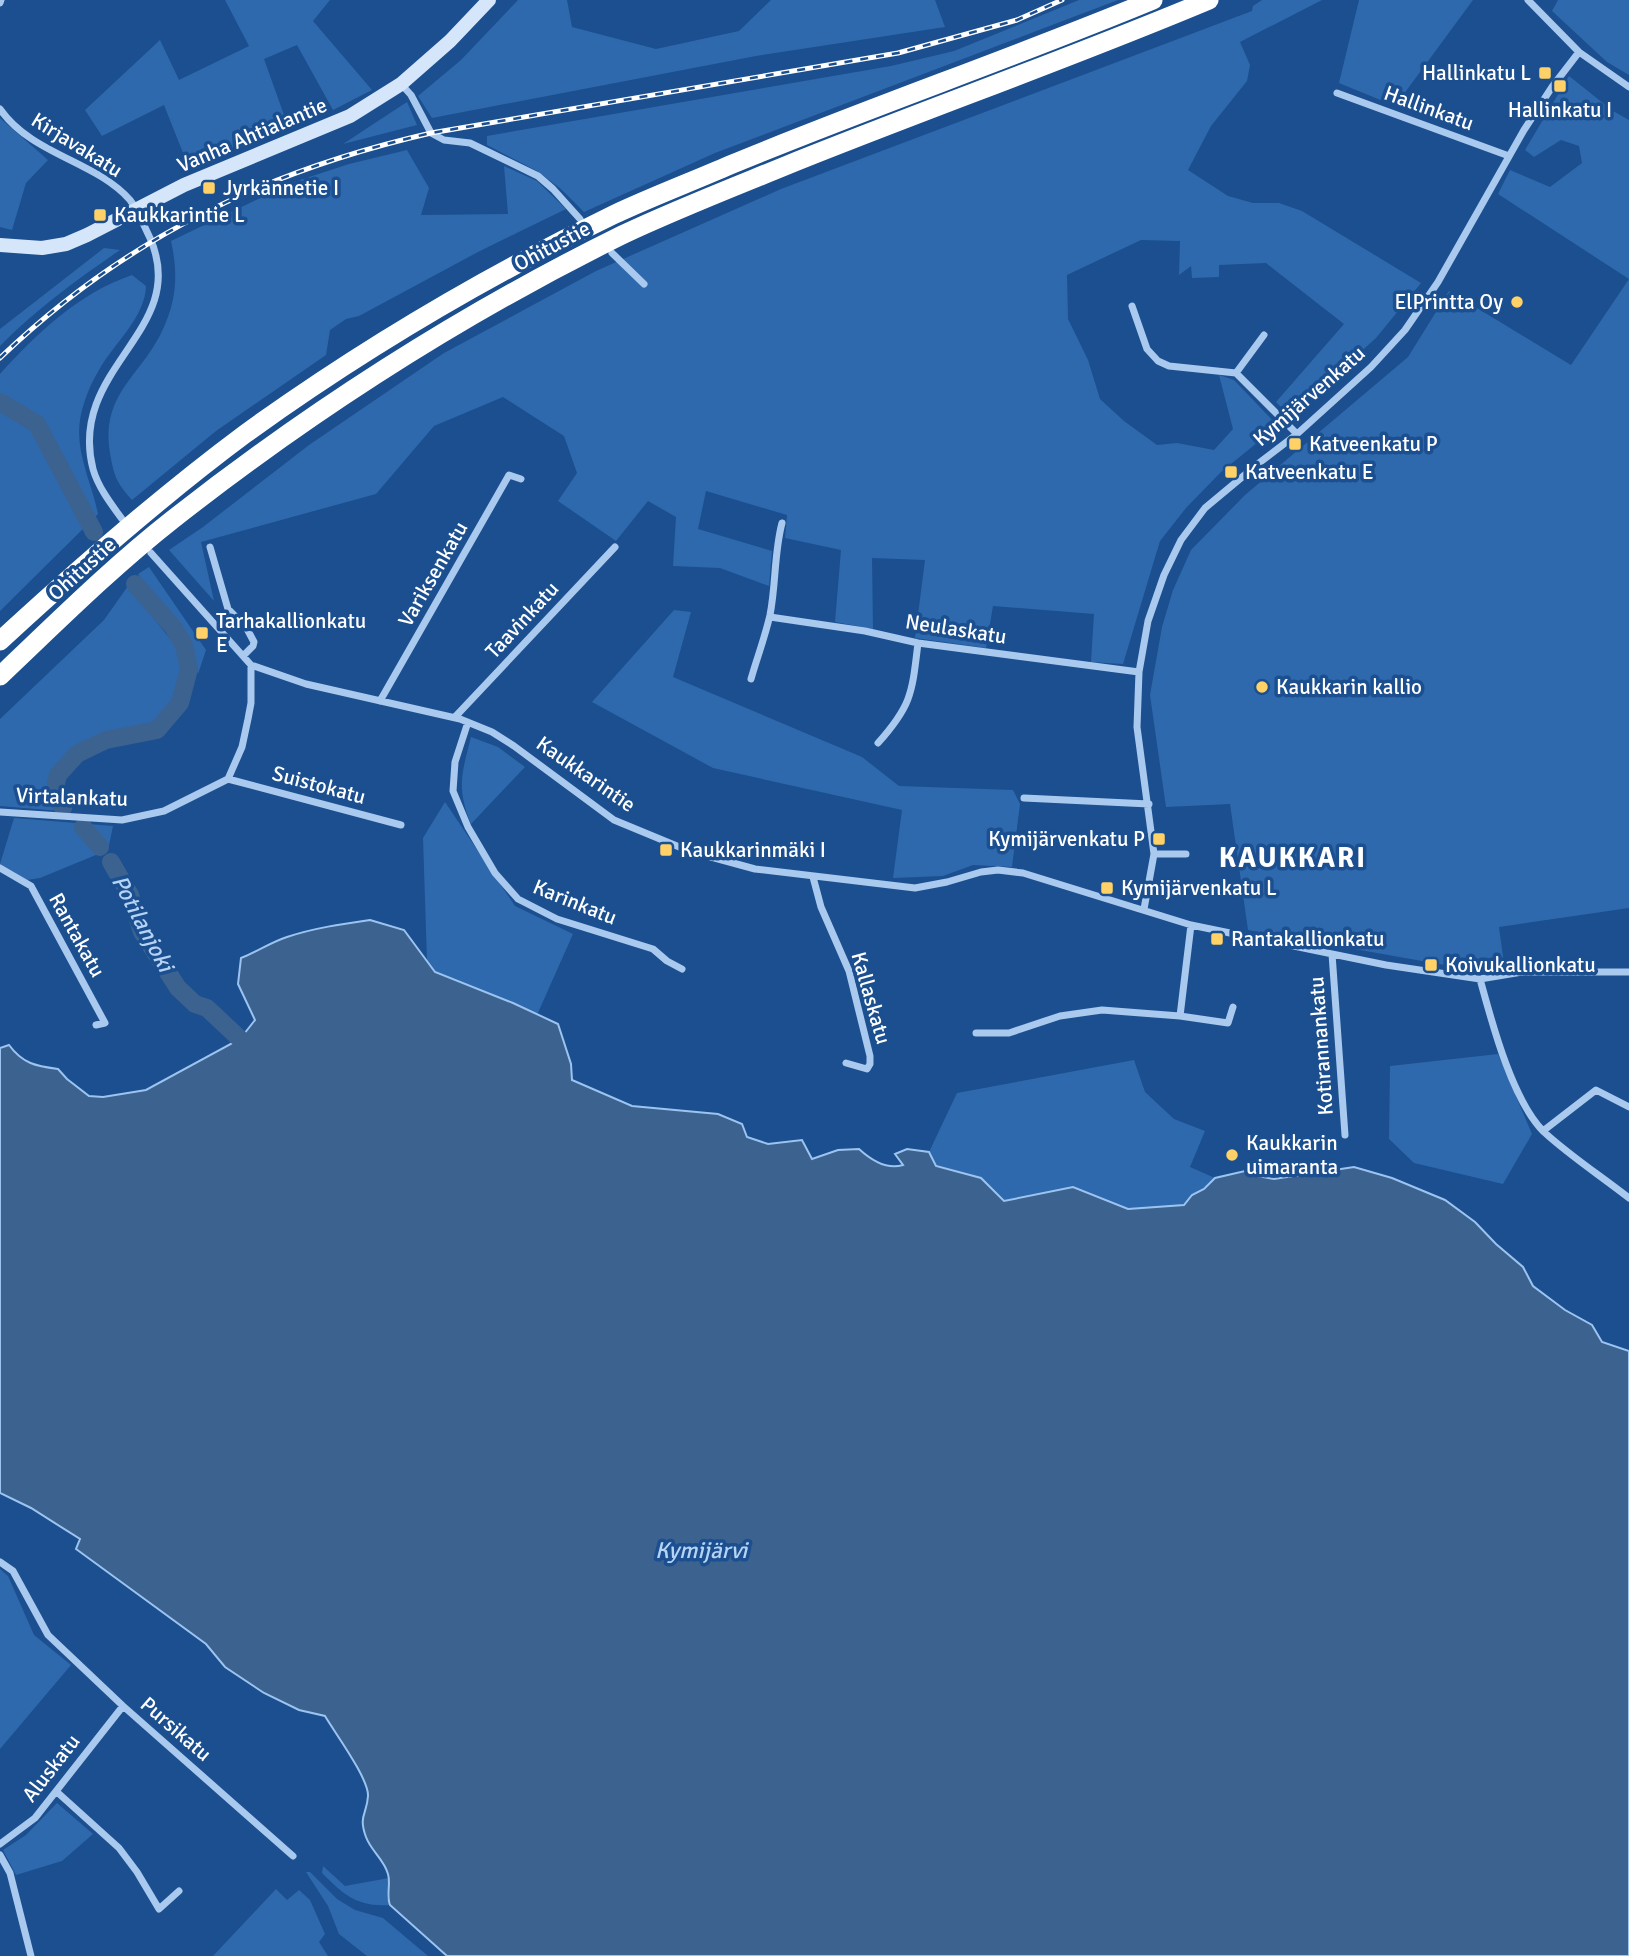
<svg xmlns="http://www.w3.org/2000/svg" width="1629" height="1956" font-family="Signika,sans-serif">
<rect width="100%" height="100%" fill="#1b4f8f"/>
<path fill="#2e69ad" d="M 225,0 L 330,0 L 313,21 L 372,90 L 333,110 L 297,45 L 264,59 L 289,129 L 189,168 L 164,105 L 102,136 L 85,110 L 160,40 L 179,80 L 249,46 Z
M 518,0 L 567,0 L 572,27 L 656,49 L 739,31 L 771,0 L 935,0 L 945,27 L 756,56 L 432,118 L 418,96 L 461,60 Z
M 1079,0 L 1118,0 L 715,153 L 584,212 L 561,189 L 537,171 L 487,145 L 487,136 L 891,66 L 954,51 Z
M 1262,0 L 1322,0 L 1240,42 L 1250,65 L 1247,81 L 1211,126 L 1188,170 L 1228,196 L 1253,203 L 1279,203 L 1302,211 L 1421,283 L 1376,338 L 1290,416 L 1276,402 L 1344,324 L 1266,263 L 1219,265 L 1219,277 L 1192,278 L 1191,266 L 1179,275 L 1180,241 L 1141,240 L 1067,275 L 1068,319 L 1088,360 L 1100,399 L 1124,421 L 1157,445 L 1177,443 L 1214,450 L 1233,429 L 1219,375 L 1234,380 L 1278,426 L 1221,472 L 1186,508 L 1160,541 L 1123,664 L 1091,662 L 1094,614 L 993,606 L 986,648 L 915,638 L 925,560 L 872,558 L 873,629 L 835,622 L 841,550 L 785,538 L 787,515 L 706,491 L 698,529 L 772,551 L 769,586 L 720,568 L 673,566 L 676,517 L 648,501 L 616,541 L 558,501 L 577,473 L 564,436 L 503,397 L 434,426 L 376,494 L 201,542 L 214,601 L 169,550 L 203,527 L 309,445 L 444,353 L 596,271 L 781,189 L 1252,11 L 1253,6 Z
M 1359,0 L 1473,0 L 1395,106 L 1339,83 Z
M 1558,0 L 1629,0 L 1629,75 L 1607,62 L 1552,11 Z
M 1569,76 L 1613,111 L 1629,120 L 1629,908 L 1499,927 L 1504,964 L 1467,969 L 1248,930 L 1230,804 L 1166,807 L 1150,695 L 1162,627 L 1173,590 L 1191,550 L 1245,495 L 1408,357 L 1449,291 L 1571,365 L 1629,279 L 1498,194 L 1510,170 L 1550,187 L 1582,163 L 1579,146 L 1561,140 L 1534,157 L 1525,150 Z
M 407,102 L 417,125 L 343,144 Z
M 0,118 L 48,160 L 26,183 L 12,230 L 0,227 Z
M 407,150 L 429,188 L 421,215 L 508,214 L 504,166 L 537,181 L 566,209 L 478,252 L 359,316 L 346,319 L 330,330 L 326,355 L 216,431 L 132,500 C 116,482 114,476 110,453 C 100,393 142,376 163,329 C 177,299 178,273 171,241 L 291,183 L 349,164 Z
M 104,248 L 120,250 C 78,279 36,309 0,346 L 0,329 Z
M 132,275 L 146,286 C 145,318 114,343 99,370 C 90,385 83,402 80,420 C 75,453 92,483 98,514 L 0,611 L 0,374 C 37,333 79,293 132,275 Z
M 149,567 L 206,650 L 198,674 L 186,634 L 154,597 L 138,574 Z
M 128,586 L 179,650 L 183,670 L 174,698 L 151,724 L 102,733 L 73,750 L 47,783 L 60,811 L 0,806 L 0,719 L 104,620 Z
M 674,610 L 691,612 L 673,677 L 862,757 L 899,786 L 1013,790 L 1020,804 L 1012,867 L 973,865 L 943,876 L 893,878 L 902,810 L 713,768 L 592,702 Z
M 471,737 L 498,747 L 525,767 L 471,824 C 456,787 462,773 471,737 Z
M 445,802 L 515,906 L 573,934 L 537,1015 L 513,1003 L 435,972 L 427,961 L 423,838 Z
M 14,818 L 113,826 L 108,850 L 40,878 L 27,880 L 0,864 Z
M 1498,1054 L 1532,1134 L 1503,1184 L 1414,1163 L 1389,1139 L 1390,1066 Z
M 1134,1060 L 1145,1092 L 1174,1119 L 1205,1131 L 1190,1167 L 1215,1178 C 1205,1189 1193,1194 1184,1205 L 1128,1209 L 1073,1187 L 1004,1201 L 981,1178 L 936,1166 L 929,1152 L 957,1093 Z
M 0,1569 L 8,1576 L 34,1635 L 71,1665 L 0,1749 Z
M 57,1803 L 93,1834 L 62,1861 L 16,1875 L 3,1850 L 26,1835 Z
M 323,1866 L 345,1886 L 389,1878 L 387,1898 L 390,1905 C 357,1907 344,1895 322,1873 Z
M 306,1872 L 310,1872 L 337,1899 L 355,1910 L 383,1918 L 428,1956 L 367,1956 L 339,1934 L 328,1906 Z
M 276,1889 L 287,1900 L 299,1890 L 310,1900 L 325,1934 L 319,1942 L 328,1956 L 213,1956 Z"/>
<path fill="#3c6290" stroke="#9cc4f0" stroke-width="2" d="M 370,920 L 404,930 L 435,972 L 513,1003 L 558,1024 L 571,1064 L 572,1080 L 632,1106 L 718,1114 L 742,1124 L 747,1137 L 768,1144 L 802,1140 L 812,1159 L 838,1150 L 859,1149 C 871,1160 887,1170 903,1165 L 895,1154 L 907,1149 L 929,1152 L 936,1166 L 981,1178 L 1004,1201 L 1073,1187 L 1128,1209 L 1184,1205 L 1192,1195 L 1204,1189 L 1215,1178 L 1245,1171 L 1258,1176 L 1274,1179 L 1354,1167 L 1392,1178 L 1445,1200 L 1475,1222 L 1496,1244 L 1523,1267 L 1533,1286 L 1565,1310 L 1592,1325 L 1602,1342 L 1629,1351 L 1629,1956 L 447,1956 L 390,1905 C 386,1895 391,1884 388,1874 C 384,1859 371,1851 366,1837 C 358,1815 367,1815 368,1796 C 369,1779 335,1733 325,1716 L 299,1710 L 264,1693 L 225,1667 L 206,1644 L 76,1549 L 80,1539 L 31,1508 L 0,1493 L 0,1048 L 9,1045 C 23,1064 36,1066 58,1069 L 67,1079 L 89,1096 L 103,1097 L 146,1090 L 240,1039 L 255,1020 L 238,984 L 241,958 C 257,952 271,942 287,937 C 314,928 342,924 370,920 Z"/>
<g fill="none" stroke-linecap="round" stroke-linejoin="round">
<path stroke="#3c6290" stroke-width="18" d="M 0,402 L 37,424 L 94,532
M 63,808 L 56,793 L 56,783 L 58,775 L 77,754 L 106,740 L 157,730 L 180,703 L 189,669 L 184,645 L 173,627 L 135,584
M 83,827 L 100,847
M 111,862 L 130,895 L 142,932 L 178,988 L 195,1004 L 207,1008 L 240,1039"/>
<path stroke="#a9c9ee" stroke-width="7" d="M 1528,0 L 1579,52 L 1629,87
M 0,3 L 1,0
M 401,84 L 411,95 L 431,133 L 444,140 L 470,143 L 538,176 L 553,189 L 580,219
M 1337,93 L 1509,156
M 0,109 C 32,155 96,161 130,200 C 138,210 144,226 150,238 C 191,331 67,367 93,469 C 98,487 111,504 122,519
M 612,253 L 644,284
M 1132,306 L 1147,349 L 1158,361 L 1169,366 L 1236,373 L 1297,434
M 1236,373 L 1264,335
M 210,547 L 228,609 L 246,627 L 254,642 L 253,646 L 243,656
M 151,553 L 251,665 L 306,684 L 460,719 L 492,732 L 514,746 L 614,820 L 689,851 L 755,869 L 915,888 L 947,882 L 981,872 L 998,870 L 1023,873 L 1191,925 L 1386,965 L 1480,979 L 1522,972 L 1629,972
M 770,617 L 865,631 L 918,643 L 1139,672
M 751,679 C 757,658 765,637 770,615 C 776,585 774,553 782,523
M 380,701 L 509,475 L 521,479
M 455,717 L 615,547
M 468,722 L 455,762 L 453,791 L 468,827 L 495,873 L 518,899 L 557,919 L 653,949 L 667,961 L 682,969
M 878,743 C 912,705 912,693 918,643
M 228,779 L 401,825
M 1024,798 L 1149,804
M 0,812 L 122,820 L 164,811 L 228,779 L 242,747 L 248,719 L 251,703 L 251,665
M 1154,854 L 1186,854
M 0,868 L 31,886 L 105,1023 L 96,1025
M 813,877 L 821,907 L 849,971 L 870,1056 L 870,1064 L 867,1069 L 846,1063
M 1144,909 L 1154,854 L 1137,727 L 1139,672 L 1148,621 L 1164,575 L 1181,540 L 1205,508 L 1259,463 L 1297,434 L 1371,367 L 1405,330 L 1438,282 L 1524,130 L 1552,87 L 1579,52
M 1332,954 L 1345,1135
M 1480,979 C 1492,1023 1512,1100 1544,1132 C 1570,1156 1601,1176 1629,1198
M 1180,1016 L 1228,1023 L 1233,1007
M 976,1033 L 1009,1033 L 1060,1016 L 1102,1010 L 1180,1016 L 1191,925
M 1543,1131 L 1596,1090 L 1629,1107
M 0,1562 L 13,1571 L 48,1635 L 123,1706 L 293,1856
M 57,1792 L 119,1848 L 137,1872 L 159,1909 L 179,1891
M 0,1844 L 35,1818 L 123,1706
M 0,1855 L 10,1873 L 31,1956"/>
<path stroke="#d6e6fa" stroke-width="14" d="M 0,245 L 42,248 L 66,244 L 87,235 L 184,185 L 350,116 L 401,84 L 450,41 L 489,0"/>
<path stroke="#fff" stroke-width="19" d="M 0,641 C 78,569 159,498 245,434 C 360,351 485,277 613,215 C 651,197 691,182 730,165 C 870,107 1013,58 1153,0
M 0,676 C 56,623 111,568 172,520 C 312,410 462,314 622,235 C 677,209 734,187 790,164 C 929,108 1071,58 1209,0"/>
<defs>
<path id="rail" d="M 0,358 C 124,239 265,171 431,133 L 898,53 L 1017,20 L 1062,0"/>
</defs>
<use href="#rail" stroke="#fff" stroke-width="5"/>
<use href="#rail" stroke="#1b4f8f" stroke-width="2.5" stroke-dasharray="8" stroke-linecap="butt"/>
</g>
<g fill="#ffd166" stroke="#1b4f8f" stroke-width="2.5">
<rect x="1538" y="66" width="14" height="14" rx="3.5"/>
<rect x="1553" y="79" width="14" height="14" rx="3.5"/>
<rect x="202" y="181" width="14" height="14" rx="3.5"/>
<rect x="93" y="208" width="14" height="14" rx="3.5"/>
<circle cx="1517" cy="302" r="7"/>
<rect x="1288" y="437" width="14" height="14" rx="3.5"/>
<rect x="1224" y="465" width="14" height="14" rx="3.5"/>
<rect x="195" y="626" width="14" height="14" rx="3.5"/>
<circle cx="1262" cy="687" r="7"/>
<rect x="1152" y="832" width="14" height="14" rx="3.5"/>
<rect x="659" y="843" width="14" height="14" rx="3.5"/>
<rect x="1100" y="881" width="14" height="14" rx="3.5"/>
<rect x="1210" y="932" width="14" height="14" rx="3.5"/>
<rect x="1424" y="958" width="14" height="14" rx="3.5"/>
<circle cx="1232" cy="1155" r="7"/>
</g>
<g text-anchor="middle" stroke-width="7" stroke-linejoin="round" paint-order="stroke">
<g font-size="21" fill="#fff" stroke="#1b4f8f" text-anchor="start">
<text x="1531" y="80" text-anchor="end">Hallinkatu L</text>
<text x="1560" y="117" text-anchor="middle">Hallinkatu I</text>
<text x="223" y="195">Jyrkännetie I</text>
<text x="114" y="222">Kaukkarintie L</text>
<text x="1503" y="309" text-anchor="end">ElPrintta Oy</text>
<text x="1309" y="451">Katveenkatu P</text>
<text x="1245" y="479">Katveenkatu E</text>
<text x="216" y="628">Tarhakallionkatu<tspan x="216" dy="24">E</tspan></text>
<text x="1276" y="694">Kaukkarin kallio</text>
<text x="1145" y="846" text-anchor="end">Kymijärvenkatu P</text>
<text x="680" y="857">Kaukkarinmäki I</text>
<text x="1121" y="895">Kymijärvenkatu L</text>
<text x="1231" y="946">Rantakallionkatu</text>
<text x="1445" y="972">Koivukallionkatu</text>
<text x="1246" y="1150">Kaukkarin<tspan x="1246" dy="24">uimaranta</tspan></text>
</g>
<g font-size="21" fill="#fff" stroke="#1b4f8f">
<text transform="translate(1429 108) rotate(20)" y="7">Hallinkatu</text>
<text transform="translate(252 135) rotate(-23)" y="7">Vanha Ahtialantie</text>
<text transform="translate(77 145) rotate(32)" y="7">Kirjavakatu</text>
<text transform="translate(552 246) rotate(-28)" y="7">Ohitustie</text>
<text transform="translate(1309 396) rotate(-41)" y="7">Kymijärvenkatu</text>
<text transform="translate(82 569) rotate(-42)" y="7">Ohitustie</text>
<text transform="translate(433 574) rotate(-60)" y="7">Variksenkatu</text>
<text transform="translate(522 620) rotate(-47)" y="7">Taavinkatu</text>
<text transform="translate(956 629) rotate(9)" y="7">Neulaskatu</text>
<text transform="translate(586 774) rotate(35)" y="7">Kaukkarintie</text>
<text transform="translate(319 785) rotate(15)" y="7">Suistokatu</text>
<text transform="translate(72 797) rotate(2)" y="7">Virtalankatu</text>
<text transform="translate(575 902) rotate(22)" y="7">Karinkatu</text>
<text transform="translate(77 935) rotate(61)" y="7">Rantakatu</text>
<text transform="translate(871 998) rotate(74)" y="7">Kallaskatu</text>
<text transform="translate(1321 1046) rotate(-94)" y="7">Kotirannankatu</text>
<text transform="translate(176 1729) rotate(41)" y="7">Pursikatu</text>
<text transform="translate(51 1768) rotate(-52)" y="7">Aluskatu</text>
</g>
<g font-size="23" font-style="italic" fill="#b5d3f5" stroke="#1b4f8f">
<text transform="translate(143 923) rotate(62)" y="8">Potilanjoki</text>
<text x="701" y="1558">Kymijärvi</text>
</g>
<g font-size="28" font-weight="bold" letter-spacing="2" fill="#fff" stroke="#1b4f8f">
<text x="1293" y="867">KAUKKARI</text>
</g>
</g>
</svg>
